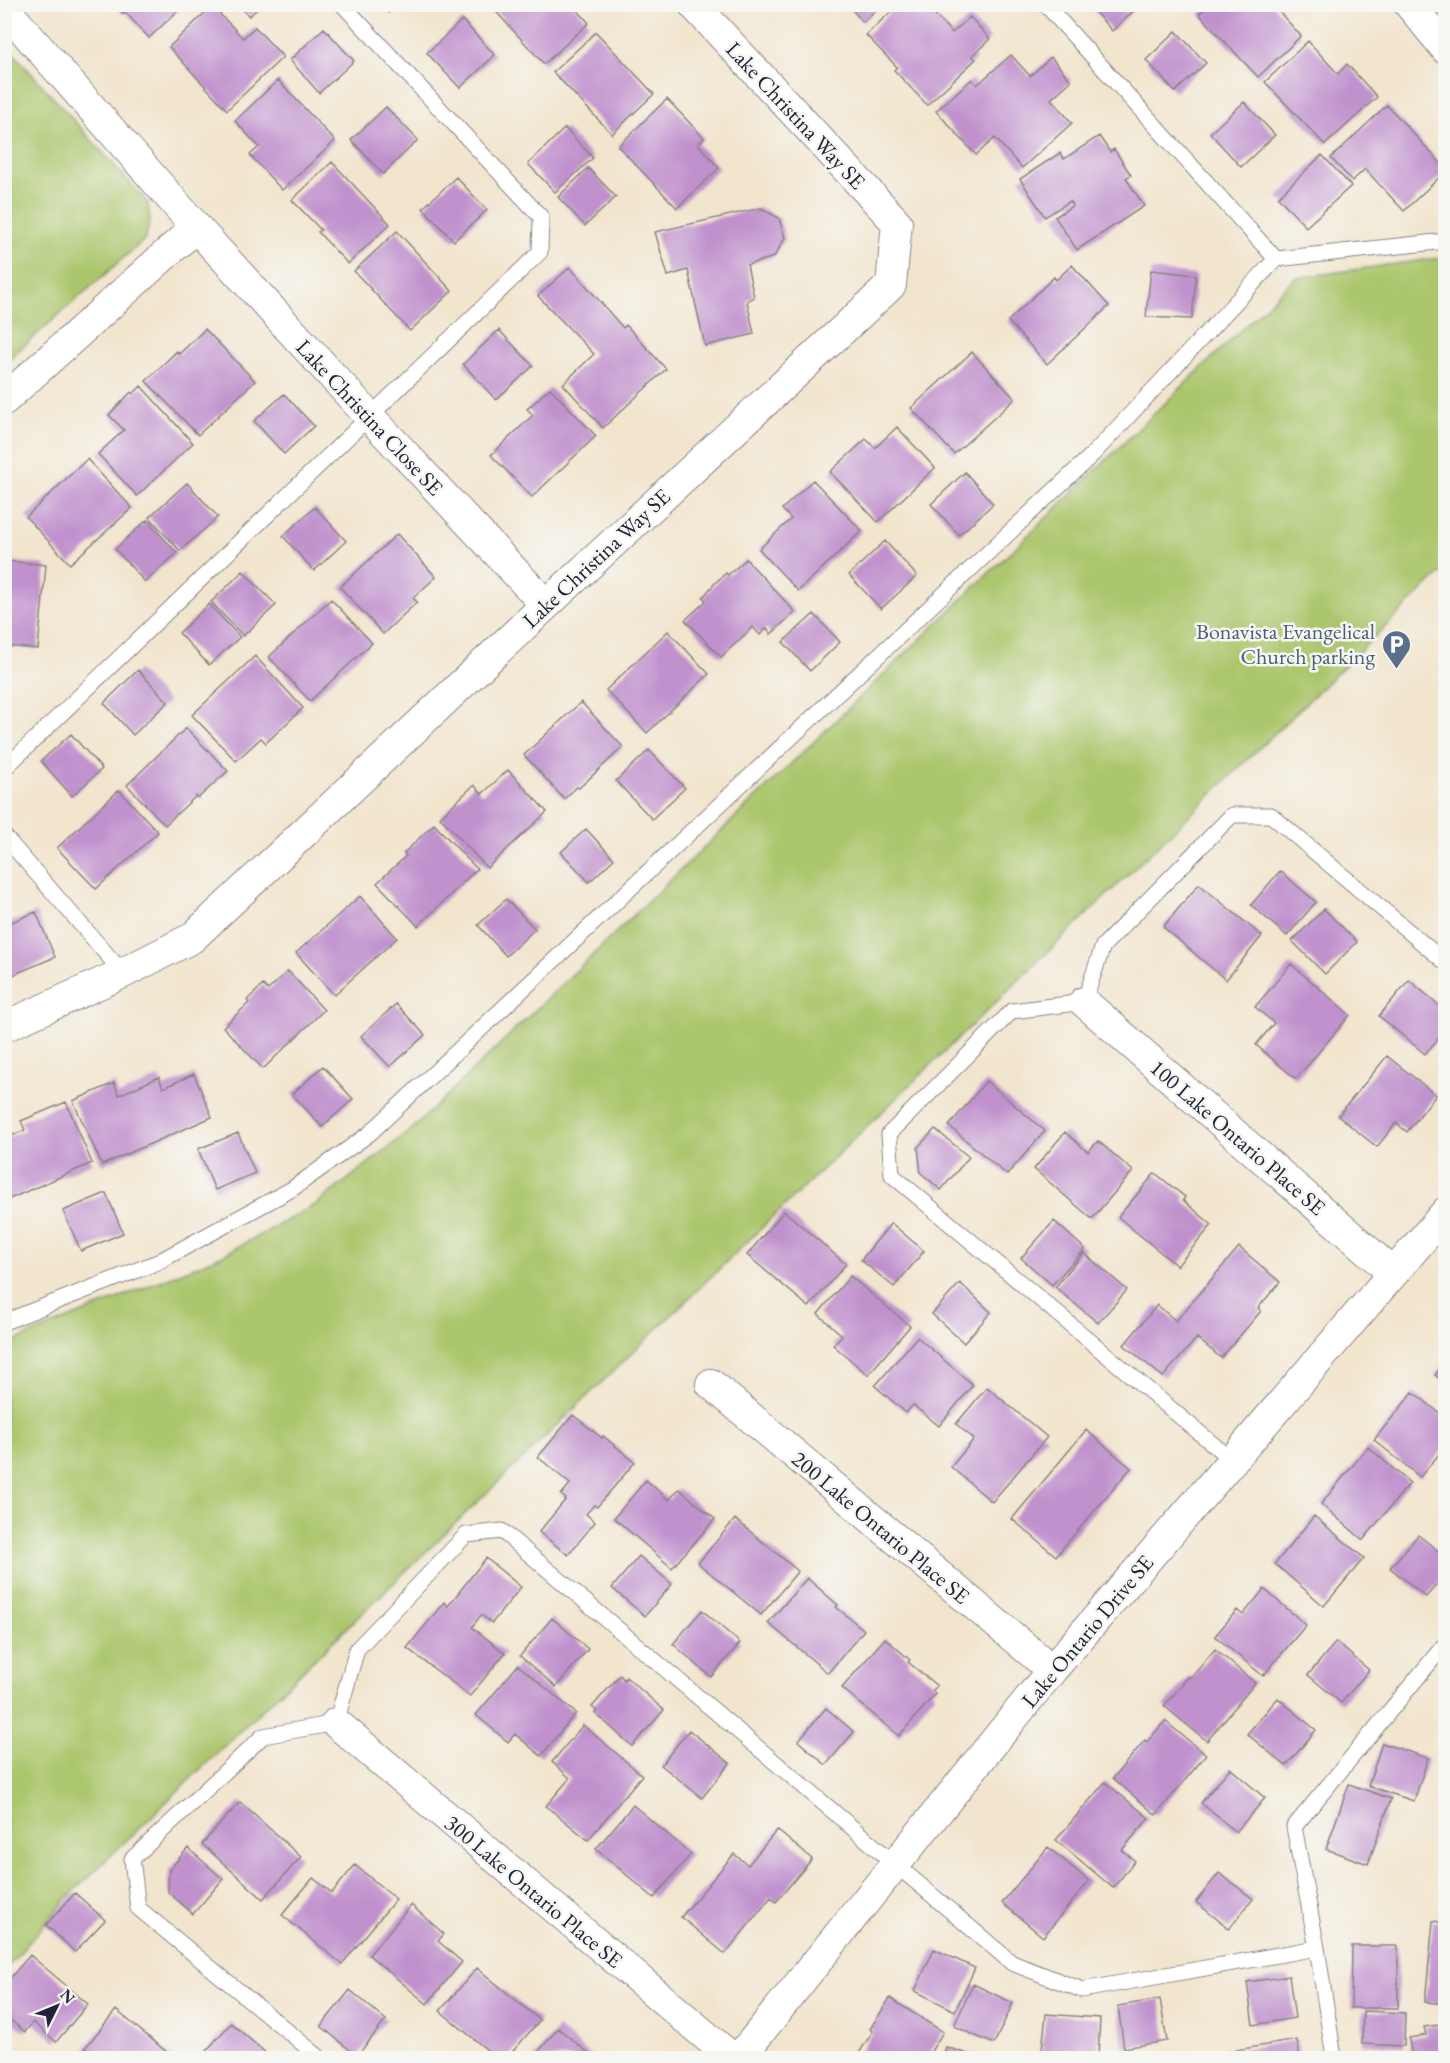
<svg xmlns="http://www.w3.org/2000/svg" width="1450" height="2063" font-family="'EB Garamond',serif">
<rect width="100%" height="100%" fill="#f6f6f2"/>
<filter id="ink" filterUnits="userSpaceOnUse"><feTurbulence type="fractalNoise" baseFrequency=".0167" numOctaves="2"/><feDisplacementMap in="SourceGraphic" scale="12" xChannelSelector="R" yChannelSelector="G"/><feConvolveMatrix kernelMatrix="1 2 1 2 8 2 1 2 1" color-interpolation-filters="sRGB"/></filter>
<filter id="wash" filterUnits="userSpaceOnUse"><feTurbulence type="fractalNoise" baseFrequency=".008" numOctaves="4" result="noise"/><feDisplacementMap in="SourceGraphic" scale="24" xChannelSelector="R" yChannelSelector="G"/><feGaussianBlur stdDeviation="1.35" result="paint"/><feColorMatrix in="noise" values="0 0 0 0 0 0 0 0 0 0 0 0 0 0 0 0 0 1.4 0 .05"/><feComposite in="paint" operator="in"/></filter>
<g filter="url(#wash)">
<rect width="100%" height="100%" fill="#f2e5ce"/>
<path fill="#abc66c" stroke="#667454" stroke-width="1.5" d="M 5,44 L 148,203 L 150,222 L 145,239 L 5,362 Z
M 1445,257 L 1445,569 L 72,1893 L 5,1970 L 5,1345 L 221,1256 L 315,1205 L 412,1129 L 1295,278 Z"/>
<g id="blocks">
<path fill="#c091cd" d="M 114,4 L 185,4 L 149,38 L 125,12 L 123,14 Z
M 379,4 L 397,4 L 388,13 Z
M 489,4 L 572,4 L 589,23 L 544,64 Z
M 847,4 L 882,4 L 863,22 Z
M 899,4 L 925,4 L 952,33 L 970,17 L 990,39 L 972,56 L 976,59 L 927,105 L 894,70 L 897,67 L 866,35 Z
M 1088,4 L 1141,4 L 1112,31 Z
M 1210,4 L 1272,4 L 1301,36 L 1258,77 L 1199,14 Z
M 238,5 L 262,5 L 249,16 Z
M 212,6 L 243,38 L 255,27 L 283,57 L 227,110 L 169,47 Z
M 462,20 L 495,55 L 460,88 L 427,53 Z
M 324,28 L 354,61 L 319,93 L 290,60 Z
M 1176,31 L 1206,63 L 1175,92 L 1146,60 Z
M 596,32 L 654,94 L 612,134 L 553,72 Z
M 1308,41 L 1338,74 L 1347,64 L 1377,97 L 1325,145 L 1265,82 Z
M 1011,55 L 1030,76 L 1051,57 L 1071,81 L 1051,99 L 1072,123 L 1022,168 L 995,138 L 976,155 L 936,111 L 972,79 L 977,85 Z
M 278,80 L 335,141 L 282,190 L 250,155 L 259,147 L 235,121 Z
M 667,99 L 704,138 L 698,144 L 719,168 L 677,208 L 618,146 Z
M 1244,102 L 1275,135 L 1241,167 L 1210,133 Z
M 1387,105 L 1446,169 L 1446,171 L 1404,211 L 1365,169 L 1352,181 L 1331,158 Z
M 386,107 L 418,140 L 383,174 L 351,140 Z
M 565,128 L 593,158 L 555,192 L 528,164 Z
M 1099,136 L 1110,152 L 1114,149 L 1131,175 L 1126,178 L 1144,206 L 1077,250 L 1055,217 L 1072,206 L 1070,201 L 1045,217 L 1020,179 L 1060,153 L 1064,159 Z
M 1322,155 L 1351,186 L 1306,227 L 1278,197 Z
M 332,162 L 390,224 L 348,264 L 318,232 L 321,230 L 292,200 Z
M 588,168 L 616,197 L 585,226 L 558,197 Z
M 456,177 L 487,210 L 454,241 L 423,208 Z
M 761,208 L 779,218 L 785,238 L 774,257 L 747,265 L 754,297 L 747,301 L 754,334 L 705,346 L 688,270 L 668,276 L 655,232 Z
M 397,231 L 452,291 L 410,331 L 354,271 Z
M 1072,265 L 1109,306 L 1047,364 L 1008,321 L 1054,277 L 1056,280 Z
M 570,267 L 623,328 L 626,325 L 666,369 L 603,428 L 563,384 L 594,354 L 538,296 Z
M 1151,270 L 1196,275 L 1192,319 L 1146,317 Z
M 205,329 L 255,381 L 198,435 L 146,381 L 177,351 L 179,354 Z
M 499,330 L 533,366 L 496,400 L 463,364 Z
M 972,352 L 1015,399 L 954,454 L 911,408 Z
M 141,386 L 193,443 L 137,496 L 98,454 L 124,430 L 109,415 L 131,392 L 133,394 Z
M 550,388 L 596,436 L 532,497 L 491,455 L 533,415 L 527,409 Z
M 284,394 L 314,426 L 284,454 L 254,421 Z
M 897,427 L 935,468 L 878,522 L 830,472 L 866,439 L 875,448 Z
M 87,459 L 132,508 L 70,564 L 26,517 Z
M 965,472 L 993,504 L 959,535 L 931,504 Z
M 813,480 L 862,531 L 798,591 L 759,549 L 791,519 L 782,509 Z
M 187,483 L 218,517 L 180,551 L 149,517 Z
M 315,507 L 346,541 L 314,571 L 283,536 Z
M 147,520 L 177,553 L 145,582 L 115,549 Z
M 397,534 L 436,577 L 413,598 L 417,602 L 383,634 L 340,587 Z
M 885,541 L 917,576 L 881,609 L 849,575 Z
M 746,559 L 795,612 L 771,634 L 767,628 L 760,635 L 753,627 L 721,657 L 685,620 L 706,601 L 703,597 L 715,583 L 726,573 L 728,575 Z
M 7,561 L 46,565 L 38,649 L 4,646 L 4,582 Z
M 243,571 L 276,605 L 243,636 L 211,602 Z
M 331,599 L 372,643 L 310,701 L 269,657 Z
M 209,604 L 240,637 L 209,665 L 179,633 Z
M 814,614 L 840,642 L 810,671 L 783,642 Z
M 668,631 L 709,674 L 647,733 L 606,690 Z
M 255,656 L 303,708 L 266,743 L 261,738 L 236,761 L 192,715 Z
M 138,670 L 168,702 L 133,735 L 104,703 Z
M 581,702 L 623,747 L 579,788 L 577,787 L 564,799 L 524,755 Z
M 186,728 L 228,771 L 198,798 L 196,796 L 165,825 L 127,785 Z
M 71,734 L 102,769 L 72,796 L 41,761 Z
M 649,750 L 685,788 L 652,819 L 616,781 Z
M 508,770 L 547,812 L 487,868 L 440,817 L 474,785 L 482,794 Z
M 119,790 L 158,832 L 96,889 L 57,848 Z
M 434,824 L 477,869 L 418,926 L 377,883 L 406,856 L 404,853 Z
M 586,829 L 614,859 L 589,882 L 561,852 Z
M 1280,871 L 1316,902 L 1287,936 L 1251,905 Z
M 1199,884 L 1262,936 L 1226,980 L 1163,927 Z
M 360,896 L 397,938 L 334,995 L 296,953 Z
M 506,899 L 535,929 L 506,956 L 478,925 Z
M 1324,909 L 1357,942 L 1325,974 L 1292,941 Z
M 36,912 L 55,957 L 8,977 L 4,969 L 4,925 Z
M 1291,964 L 1350,1015 L 1296,1079 L 1256,1045 L 1274,1023 L 1255,1007 Z
M 288,971 L 324,1010 L 263,1069 L 223,1027 L 249,1003 L 247,1000 L 263,985 L 268,990 Z
M 1409,980 L 1446,1011 L 1446,1030 L 1425,1054 L 1379,1016 Z
M 396,1004 L 425,1035 L 390,1067 L 361,1036 Z
M 1387,1056 L 1436,1095 L 1407,1132 L 1396,1123 L 1377,1147 L 1338,1116 Z
M 323,1066 L 353,1099 L 322,1127 L 292,1094 Z
M 194,1074 L 212,1117 L 102,1165 L 73,1101 L 114,1083 L 119,1095 L 159,1077 L 163,1088 Z
M 986,1081 L 1045,1131 L 1007,1175 L 949,1126 Z
M 66,1102 L 92,1163 L 7,1200 L 4,1194 L 4,1139 L 25,1130 L 21,1121 Z
M 935,1129 L 969,1157 L 941,1190 L 921,1173 L 918,1147 Z
M 1065,1132 L 1088,1152 L 1098,1141 L 1133,1171 L 1092,1219 L 1034,1169 Z
M 238,1133 L 255,1173 L 215,1190 L 198,1149 Z
M 1155,1173 L 1185,1197 L 1183,1200 L 1212,1225 L 1177,1266 L 1118,1217 Z
M 106,1193 L 123,1233 L 81,1251 L 63,1211 Z
M 784,1211 L 846,1264 L 809,1307 L 747,1255 Z
M 1054,1221 L 1085,1249 L 1052,1285 L 1021,1258 Z
M 891,1223 L 924,1251 L 894,1287 L 861,1260 Z
M 1239,1247 L 1280,1282 L 1258,1308 L 1261,1311 L 1221,1358 L 1197,1338 L 1163,1377 L 1124,1345 L 1157,1305 L 1176,1321 Z
M 1084,1253 L 1127,1290 L 1098,1323 L 1055,1287 Z
M 850,1276 L 910,1326 L 868,1375 L 833,1345 L 842,1335 L 818,1314 Z
M 960,1283 L 991,1312 L 964,1343 L 932,1314 Z
M 917,1337 L 973,1385 L 939,1426 L 913,1405 L 906,1413 L 875,1386 Z
M 1446,1362 L 1446,1383 L 1435,1375 Z
M 987,1387 L 1047,1437 L 992,1502 L 951,1467 L 974,1439 L 956,1424 Z
M 1413,1392 L 1446,1418 L 1446,1446 L 1420,1477 L 1374,1440 Z
M 573,1415 L 602,1438 L 603,1436 L 635,1462 L 597,1507 L 594,1505 L 586,1514 L 595,1522 L 568,1555 L 539,1532 L 566,1499 L 561,1495 L 570,1484 L 538,1457 Z
M 1086,1430 L 1131,1468 L 1056,1556 L 1012,1519 Z
M 1368,1447 L 1410,1483 L 1363,1540 L 1321,1504 Z
M 646,1480 L 669,1500 L 679,1489 L 715,1519 L 672,1568 L 614,1518 Z
M 1314,1516 L 1364,1558 L 1324,1606 L 1275,1564 Z
M 735,1519 L 798,1571 L 761,1615 L 698,1563 Z
M 1418,1535 L 1446,1557 L 1446,1574 L 1426,1597 L 1390,1568 Z
M 639,1556 L 672,1584 L 645,1616 L 612,1588 Z
M 486,1558 L 521,1587 L 492,1623 L 481,1615 L 472,1627 L 505,1653 L 470,1696 L 407,1648 L 444,1602 L 448,1606 Z
M 807,1578 L 838,1605 L 836,1607 L 864,1630 L 828,1673 L 768,1623 Z
M 1264,1589 L 1306,1625 L 1263,1676 L 1215,1636 L 1237,1610 L 1243,1615 Z
M 702,1610 L 740,1643 L 711,1677 L 673,1644 Z
M 552,1618 L 588,1649 L 556,1687 L 520,1656 Z
M 885,1638 L 910,1660 L 908,1662 L 937,1686 L 932,1691 L 935,1694 L 899,1736 L 842,1688 Z
M 1336,1642 L 1369,1670 L 1341,1703 L 1308,1675 Z
M 1215,1649 L 1255,1683 L 1207,1741 L 1164,1706 L 1189,1676 L 1191,1678 Z
M 518,1665 L 576,1713 L 541,1756 L 515,1734 L 508,1742 L 476,1715 Z
M 620,1675 L 624,1680 L 626,1677 L 664,1710 L 632,1746 L 595,1713 L 597,1711 L 592,1707 Z
M 1278,1698 L 1316,1730 L 1286,1766 L 1247,1734 Z
M 826,1708 L 854,1732 L 826,1765 L 798,1741 Z
M 1165,1721 L 1206,1755 L 1156,1815 L 1113,1778 L 1145,1740 L 1147,1742 Z
M 583,1725 L 642,1775 L 588,1840 L 546,1806 L 570,1778 L 552,1762 Z
M 689,1730 L 730,1763 L 702,1798 L 661,1765 Z
M 1382,1743 L 1428,1758 L 1414,1801 L 1368,1786 Z
M 1230,1768 L 1265,1798 L 1236,1832 L 1201,1803 Z
M 1105,1782 L 1149,1818 L 1122,1850 L 1135,1861 L 1113,1888 L 1056,1840 Z
M 1349,1784 L 1391,1799 L 1368,1864 L 1326,1849 Z
M 240,1802 L 301,1857 L 263,1899 L 202,1844 Z
M 633,1805 L 691,1854 L 654,1898 L 596,1849 Z
M 777,1830 L 812,1859 L 776,1902 L 771,1897 L 725,1954 L 681,1917 L 734,1854 L 748,1865 Z
M 1048,1847 L 1089,1881 L 1043,1937 L 1002,1903 Z
M 188,1848 L 223,1879 L 193,1914 L 168,1892 L 169,1870 Z
M 355,1865 L 396,1899 L 342,1964 L 282,1915 L 313,1878 L 332,1893 Z
M 1219,1873 L 1253,1899 L 1229,1929 L 1196,1902 Z
M 75,1893 L 105,1920 L 75,1952 L 46,1925 Z
M 411,1905 L 444,1934 L 438,1941 L 462,1962 L 427,2004 L 369,1955 Z
M 1433,1921 L 1446,1923 L 1446,2004 L 1425,2002 Z
M 1352,1946 L 1398,1946 L 1398,2008 L 1351,2008 Z
M 934,1949 L 975,1968 L 955,2011 L 915,1991 Z
M 30,1955 L 88,2004 L 56,2042 L 33,2022 L 25,2032 L 4,2015 L 4,1985 Z
M 477,1968 L 540,2020 L 507,2058 L 497,2058 L 440,2011 Z
M 1289,1976 L 1295,2018 L 1253,2025 L 1247,1982 Z
M 973,1984 L 1013,2003 L 994,2044 L 954,2026 Z
M 350,1990 L 386,2020 L 357,2056 L 321,2026 Z
M 890,1998 L 943,2032 L 927,2058 L 856,2058 L 873,2031 L 870,2029 Z
M 1160,1999 L 1167,2041 L 1124,2048 L 1118,2006 Z
M 116,2010 L 174,2058 L 97,2058 L 85,2048 Z
M 1363,2011 L 1405,2013 L 1404,2046 L 1362,2044 Z
M 1046,2014 L 1100,2018 L 1098,2058 L 1041,2058 Z
M 231,2023 L 267,2054 L 263,2058 L 200,2058 Z
M 1446,2024 L 1446,2058 L 1412,2058 L 1409,2038 L 1426,2035 L 1424,2027 Z
M 558,2028 L 594,2058 L 533,2058 Z
M 1297,2040 L 1300,2058 L 1224,2058 L 1223,2052 Z
M 946,2047 L 980,2058 L 943,2058 Z"/>
</g>
</g>
<g filter="url(#ink)">
<use href="#blocks" fill-opacity="0" stroke="#8a8484" stroke-width="1.5"/>
<g fill="none" stroke-linecap="round" stroke-linejoin="round">
<defs>
<path id="service" d="M 1045,4 L 1276,259 L 1446,241
M 4,769 L 540,252 L 541,217 L 342,4
M 4,836 L 123,973
M 4,1322 L 158,1262 L 292,1189 L 369,1134 L 1093,454 L 1276,259
M 1233,1461 L 892,1175 L 889,1134 L 1012,1011 L 1084,1002 L 1103,946 L 1232,815 L 1271,815 L 1446,963
M 320,2058 L 138,1908 L 132,1859 L 263,1736 L 336,1723 L 357,1649 L 466,1535 L 502,1531 L 1012,1963 L 1082,1990 L 1317,1948
M 1334,2058 L 1317,1948 L 1294,1827 L 1446,1643"/>
<path id="minor" d="M 1409,4 L 1446,49
M 4,8 L 196,227 L 370,417 L 546,605
M 4,400 L 196,227
M 1084,1002 L 1392,1272
M 4,1027 L 123,973 L 192,938 L 546,605 L 891,285 L 897,223 L 693,4
M 711,1384 L 1052,1670
M 336,1723 L 732,2058
M 739,2058 L 1052,1670 L 1446,1212"/>
</defs>
<use href="#service" stroke="#8a8484" stroke-width="17"/>
<use href="#minor" stroke="#8a8484" stroke-width="32"/>
<use href="#service" stroke="#fff" stroke-width="15"/>
<use href="#minor" stroke="#fff" stroke-width="30"/>
</g>
</g>
<defs>
<symbol id="parking-pin" viewBox="-11 -11 22 30"><path d="M0 17L-7.5 6A9.5 9.5 0 1 1 7.5 6Z" fill="#5c6f8a" stroke="#f6f6f2"/><path d="M-3.5-5.5H1a3.5 3.5 0 0 1 0 7H-1V5.5H-3.5ZM-1-3.4V-.6H.8a1.4 1.4 0 0 0 0-2.8Z" fill="#fff"/></symbol>
</defs>
<g fill-rule="evenodd">
<use href="#parking-pin" x="1380" y="628" width="33" height="45"/>
</g>
<g text-anchor="middle" stroke-width="5" stroke-linejoin="round" paint-order="stroke">
<g font-size="22" fill="#22223b" stroke="#f6f6f2">
<text transform="translate(796 115) rotate(47)" y="8">Lake Christina Way SE</text>
<text transform="translate(370 417) rotate(47)" y="8">Lake Christina Close SE</text>
<text transform="translate(596 558) rotate(-43)" y="8">Lake Christina Way SE</text>
<text transform="translate(1238 1137) rotate(41)" y="8">100 Lake Ontario Place SE</text>
<text transform="translate(881 1527) rotate(40)" y="8">200 Lake Ontario Place SE</text>
<text transform="translate(1087 1631) rotate(-50)" y="8">Lake Ontario Drive SE</text>
<text transform="translate(534 1891) rotate(40)" y="8">300 Lake Ontario Place SE</text>
</g>
<g font-size="22" fill="#4e5e75" stroke="#f6f6f2" text-anchor="end">
<text x="1375" y="639">Bonavista Evangelical<tspan x="1375" dy="25">Church parking</tspan></text>
</g>
</g>
<rect width="1450" height="2063" fill="none" stroke="#f6f6f2" stroke-width="24"/>
<g transform="translate(57 2006) rotate(47)" stroke="#f6f6f2" stroke-width="4.5" paint-order="stroke">
<path d="M0-4.5L10 22L0 15L-10 22Z" fill="#22223b"/>
<text y="-9" font-size="16" font-weight="bold" text-anchor="middle" fill="#22223b">N</text>
</g>
</svg>
